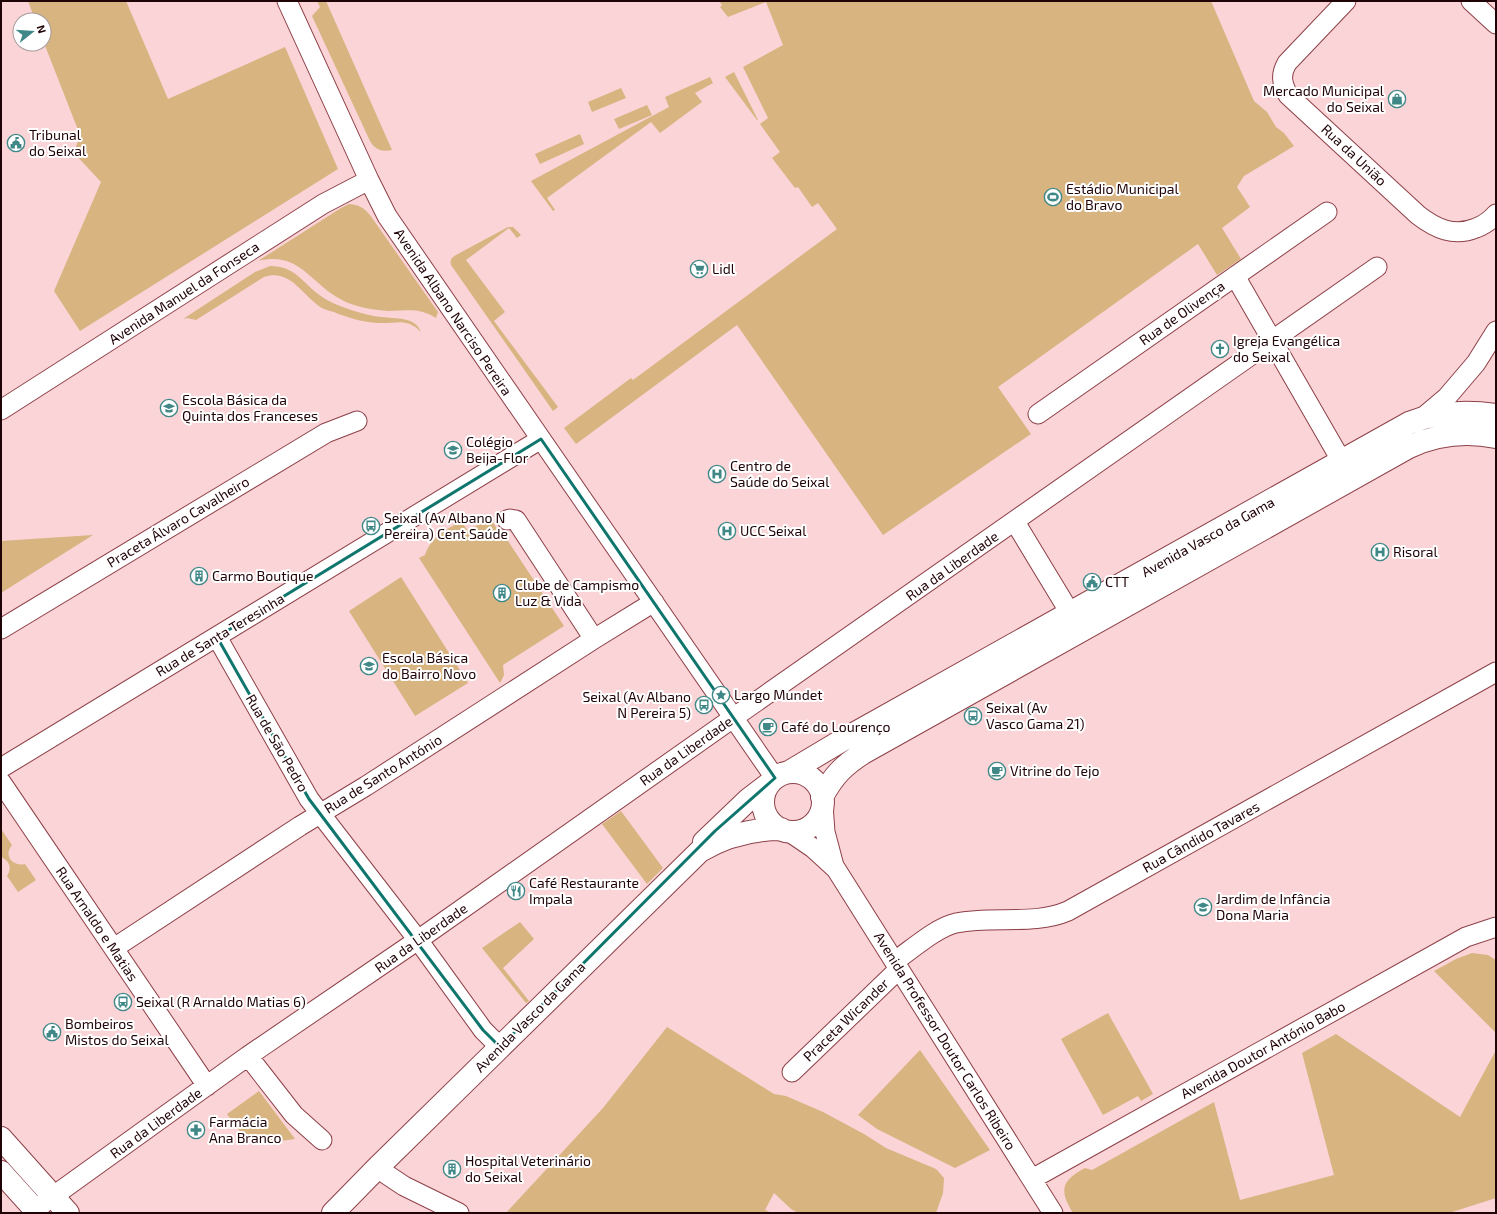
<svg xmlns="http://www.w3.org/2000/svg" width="1497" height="1214" font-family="'Exo 2',sans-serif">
<rect width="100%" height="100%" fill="#fad4d6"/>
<path fill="#d8b481" d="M 28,1 L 126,1 L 168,99 L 285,47 L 338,169 L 80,331 L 54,291 L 101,182 L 74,153 L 80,135 L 44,43 L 44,20 L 35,20 Z
M 317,1 L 326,1 L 392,150 C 382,152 375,150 370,141 L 312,16 L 320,7 Z
M 719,1 L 1211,1 L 1254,101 L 1267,112 L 1276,127 L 1284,133 L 1294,146 L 1244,176 L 1237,187 L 1250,207 L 1222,228 L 1241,259 L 1217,275 L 1198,244 L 998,387 L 1031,434 L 883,535 L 737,325 L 576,444 L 564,428 L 631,378 L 633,380 L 837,229 L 818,203 L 812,207 L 798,187 L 795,188 L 772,158 L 780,152 L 760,124 L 768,118 L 743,67 L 783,45 L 766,2 L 728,17 L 720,7 L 722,5 Z
M 734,72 L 758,120 L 757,120 L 725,77 Z
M 710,77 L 713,83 L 695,93 L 702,102 L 660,133 L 651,122 L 547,198 L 555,210 L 553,211 L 531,181 L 669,107 L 665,97 Z
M 621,88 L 626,98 L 592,112 L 588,102 Z
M 647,105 L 652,115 L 619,129 L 614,119 Z
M 580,134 L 584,144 L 540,164 L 535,154 Z
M 349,204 C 359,205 363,207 370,215 L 438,312 L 436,318 C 418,307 408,311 389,311 C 373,310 355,307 342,300 C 309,283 300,251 258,261 L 341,208 Z
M 508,227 L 513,227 L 521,235 L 517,238 L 509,228 L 466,260 L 505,312 L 494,321 L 558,407 L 553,411 L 451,265 C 450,260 451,258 456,255 Z
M 270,266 C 295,266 301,281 318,294 C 328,302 340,306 351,310 C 361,313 371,316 381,317 C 395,319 415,316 421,332 C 406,317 397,324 378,323 C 363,322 348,318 334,312 C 330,311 326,310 322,308 C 302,296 291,268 264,277 L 196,320 L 187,318 L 183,319 L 255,272 Z
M 490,517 L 500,534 L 504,535 L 564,626 L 503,665 L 504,675 L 500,683 L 419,558 L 425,555 C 431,537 446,530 461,521 L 468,531 Z
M 93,535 L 1,593 L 1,541 Z
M 401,577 L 468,683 L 415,716 L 349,611 Z
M 621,811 L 663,868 L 647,884 L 602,824 Z
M 1,829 L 12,845 C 3,856 13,867 25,864 L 36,880 L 18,892 L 7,876 C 12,868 10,861 1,857 Z
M 520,922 L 534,939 L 503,968 L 529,1001 L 526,1003 L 482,948 Z
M 1472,953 L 1488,955 L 1496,960 L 1496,1033 L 1434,971 L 1456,959 Z
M 1108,1013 L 1153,1094 L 1141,1101 L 1138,1096 L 1103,1115 L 1061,1039 Z
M 667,1027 L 774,1094 L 786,1096 L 823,1112 L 864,1134 L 886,1148 L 936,1169 L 944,1178 L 943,1193 L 936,1213 L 798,1213 L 791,1209 L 774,1193 L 765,1210 L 772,1213 L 506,1213 L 603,1108 Z
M 1336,1034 L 1460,1117 L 1496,1050 L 1496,1198 L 1449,1213 L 1073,1213 C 1059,1190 1061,1181 1085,1168 L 1092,1170 L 1214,1102 L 1240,1200 L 1334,1175 L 1302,1053 Z
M 920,1050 L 990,1150 L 955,1168 L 877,1129 L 858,1115 Z
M 259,1091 L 295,1139 L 280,1141 L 246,1140 L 227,1114 Z"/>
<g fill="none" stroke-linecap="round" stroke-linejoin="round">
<defs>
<path id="minor" d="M 287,1 L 369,180 L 387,216 L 775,778
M 1346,1 L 1287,63 C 1280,75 1282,83 1288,95 L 1418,215 C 1436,229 1454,237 1476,228 C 1484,225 1490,221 1496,214
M 1471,1 L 1496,24
M 1235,276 L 1349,474
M 1,410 L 323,204 L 369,180
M 1038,414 L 1327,212
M 1421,419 L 1447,397 L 1476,363 L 1496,331
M 507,520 L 510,519 L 516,520 L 594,639
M 1015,522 L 1078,626
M 1,629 L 326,433 L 357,421
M 217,637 L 309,799 L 418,940 L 483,1030 L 500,1047
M 1,768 L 541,439
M 1,782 L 207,1086
M 823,805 L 825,832 L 834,866
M 788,831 L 813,848 L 836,869 L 1053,1213
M 114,948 L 300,826 L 366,786 L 594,639 L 654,602
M 895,961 C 911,950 937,927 956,923 C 993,915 1033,926 1068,911 L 1496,672
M 248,1056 L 294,1115 L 322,1140
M 792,1072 L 899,969
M 377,1168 L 404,1186 L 459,1213
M 1032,1179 L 1466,937 L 1496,927
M 41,1205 L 248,1056 L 418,940 L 733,718 L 1377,267"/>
<path id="major" d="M 789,772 L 841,741 L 1409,423 C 1437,412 1467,411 1496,415
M763 802a30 30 0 1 1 60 0a30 30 0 1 1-60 0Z
M 822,797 C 834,775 843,766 863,753 L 1409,447 C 1437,434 1466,431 1496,437
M 704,842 L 749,799 L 770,783
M 1,1138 L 68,1213
M 1,1172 L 38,1213
M 333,1213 L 377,1168 L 700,851 C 725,836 752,829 781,829"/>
</defs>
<use href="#minor" stroke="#8d4048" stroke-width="21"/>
<use href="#major" stroke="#8d4048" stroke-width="24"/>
<use href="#minor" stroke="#fff" stroke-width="19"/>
<use href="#major" stroke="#fff" stroke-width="22"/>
</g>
<path fill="none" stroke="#0f766e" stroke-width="3" stroke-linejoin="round" d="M 541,439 L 775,778 L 715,831 L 500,1047 L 483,1030 L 309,799 L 217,637 Z"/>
<defs>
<symbol id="shop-ring" viewBox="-11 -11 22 22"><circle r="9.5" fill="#fff" stroke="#408888" stroke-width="1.5"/><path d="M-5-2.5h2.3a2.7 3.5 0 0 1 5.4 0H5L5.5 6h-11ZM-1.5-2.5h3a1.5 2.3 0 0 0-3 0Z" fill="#408888"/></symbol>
<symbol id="civic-ring" viewBox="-11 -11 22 22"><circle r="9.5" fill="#fff" stroke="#408888" stroke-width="1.5"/><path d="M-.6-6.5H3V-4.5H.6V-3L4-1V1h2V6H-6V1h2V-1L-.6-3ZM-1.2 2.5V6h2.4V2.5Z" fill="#408888"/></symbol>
<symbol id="stadium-ring" viewBox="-11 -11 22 22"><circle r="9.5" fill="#fff" stroke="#408888" stroke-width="1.5"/><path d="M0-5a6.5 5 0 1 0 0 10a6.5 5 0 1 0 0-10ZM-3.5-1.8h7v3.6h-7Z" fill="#408888"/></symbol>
<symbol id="supermarket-ring" viewBox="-11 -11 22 22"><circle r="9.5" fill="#fff" stroke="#408888" stroke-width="1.5"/><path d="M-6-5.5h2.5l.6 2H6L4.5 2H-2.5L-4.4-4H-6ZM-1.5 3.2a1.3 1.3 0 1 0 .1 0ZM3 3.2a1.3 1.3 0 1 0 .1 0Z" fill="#408888"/></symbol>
<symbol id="church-ring" viewBox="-11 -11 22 22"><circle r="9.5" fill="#fff" stroke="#408888" stroke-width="1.5"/><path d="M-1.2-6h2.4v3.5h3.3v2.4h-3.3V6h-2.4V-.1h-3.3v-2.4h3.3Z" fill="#408888"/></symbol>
<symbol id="school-ring" viewBox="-11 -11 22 22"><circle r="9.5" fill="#fff" stroke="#408888" stroke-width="1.5"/><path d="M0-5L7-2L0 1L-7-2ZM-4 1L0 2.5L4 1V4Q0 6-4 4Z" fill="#408888"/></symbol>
<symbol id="hospital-ring" viewBox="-11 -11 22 22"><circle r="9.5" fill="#fff" stroke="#408888" stroke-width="1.5"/><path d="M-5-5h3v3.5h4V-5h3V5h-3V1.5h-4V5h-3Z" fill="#408888"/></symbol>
<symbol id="bus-ring" viewBox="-11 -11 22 22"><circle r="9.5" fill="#fff" stroke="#408888" stroke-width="1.5"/><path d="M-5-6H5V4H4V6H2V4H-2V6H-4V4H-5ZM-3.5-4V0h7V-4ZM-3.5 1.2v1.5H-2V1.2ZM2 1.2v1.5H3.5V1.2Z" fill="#408888"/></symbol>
<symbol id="building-ring" viewBox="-11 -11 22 22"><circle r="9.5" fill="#fff" stroke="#408888" stroke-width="1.5"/><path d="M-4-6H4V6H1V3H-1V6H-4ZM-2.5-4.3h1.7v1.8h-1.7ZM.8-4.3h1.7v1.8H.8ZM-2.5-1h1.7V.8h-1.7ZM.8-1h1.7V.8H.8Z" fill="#408888"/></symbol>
<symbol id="sight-ring" viewBox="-11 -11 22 22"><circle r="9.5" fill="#fff" stroke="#408888" stroke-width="1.5"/><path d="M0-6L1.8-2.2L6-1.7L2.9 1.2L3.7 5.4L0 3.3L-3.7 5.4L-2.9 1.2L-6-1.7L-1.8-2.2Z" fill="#408888"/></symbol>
<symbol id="cafe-ring" viewBox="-11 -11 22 22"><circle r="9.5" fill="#fff" stroke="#408888" stroke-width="1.5"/><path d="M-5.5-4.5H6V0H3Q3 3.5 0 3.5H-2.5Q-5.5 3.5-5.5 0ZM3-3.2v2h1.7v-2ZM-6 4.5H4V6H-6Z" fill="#408888"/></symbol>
<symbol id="restaurant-ring" viewBox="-11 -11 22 22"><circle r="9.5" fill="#fff" stroke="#408888" stroke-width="1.5"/><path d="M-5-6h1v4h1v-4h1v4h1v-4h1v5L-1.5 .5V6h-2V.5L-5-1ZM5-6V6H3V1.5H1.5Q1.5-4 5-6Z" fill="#408888"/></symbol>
<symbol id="pharmacy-ring" viewBox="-11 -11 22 22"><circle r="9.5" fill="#fff" stroke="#408888" stroke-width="1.5"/><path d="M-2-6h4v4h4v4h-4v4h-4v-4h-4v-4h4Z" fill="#408888"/></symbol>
</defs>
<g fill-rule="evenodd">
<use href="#shop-ring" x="1387" y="89" width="20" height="20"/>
<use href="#civic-ring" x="6" y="133" width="20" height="20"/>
<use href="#stadium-ring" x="1043" y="187" width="20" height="20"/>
<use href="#supermarket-ring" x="689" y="259" width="20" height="20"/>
<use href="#church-ring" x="1210" y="339" width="20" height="20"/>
<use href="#school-ring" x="159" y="398" width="20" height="20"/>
<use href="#school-ring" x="443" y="440" width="20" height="20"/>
<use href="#hospital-ring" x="707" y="464" width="20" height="20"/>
<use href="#bus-ring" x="361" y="516" width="20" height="20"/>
<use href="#hospital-ring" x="717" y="521" width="20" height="20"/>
<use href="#hospital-ring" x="1370" y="542" width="20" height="20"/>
<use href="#building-ring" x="189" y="566" width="20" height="20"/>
<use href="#civic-ring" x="1082" y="572" width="20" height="20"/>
<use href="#building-ring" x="492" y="583" width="20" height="20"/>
<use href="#school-ring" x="359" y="656" width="20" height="20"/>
<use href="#sight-ring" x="711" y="685" width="20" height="20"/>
<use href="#bus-ring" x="694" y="695" width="20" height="20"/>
<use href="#bus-ring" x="963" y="706" width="20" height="20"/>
<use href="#cafe-ring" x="758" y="717" width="20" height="20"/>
<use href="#cafe-ring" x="987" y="761" width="20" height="20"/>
<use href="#restaurant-ring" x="506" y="881" width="20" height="20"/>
<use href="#school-ring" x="1193" y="897" width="20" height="20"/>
<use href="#bus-ring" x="113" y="992" width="20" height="20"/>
<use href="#civic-ring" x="42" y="1022" width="20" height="20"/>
<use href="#pharmacy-ring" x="186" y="1120" width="20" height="20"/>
<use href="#building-ring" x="442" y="1159" width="20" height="20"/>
</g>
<g text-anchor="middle" stroke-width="4" stroke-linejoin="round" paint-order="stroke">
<g font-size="14" fill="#200307" stroke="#fff" text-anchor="start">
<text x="1384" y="96" text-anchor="end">Mercado Municipal<tspan x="1384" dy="16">do Seixal</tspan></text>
<text x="29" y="140">Tribunal<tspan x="29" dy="16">do Seixal</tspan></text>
<text x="1066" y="194">Estádio Municipal<tspan x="1066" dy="16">do Bravo</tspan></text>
<text x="712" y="274">Lidl</text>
<text x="1233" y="346">Igreja Evangélica<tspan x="1233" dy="16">do Seixal</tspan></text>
<text x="182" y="405">Escola Básica da<tspan x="182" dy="16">Quinta dos Franceses</tspan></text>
<text x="466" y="447">Colégio<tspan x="466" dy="16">Beija-Flor</tspan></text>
<text x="730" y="471">Centro de<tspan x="730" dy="16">Saúde do Seixal</tspan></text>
<text x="384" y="523">Seixal (Av Albano N<tspan x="384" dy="16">Pereira) Cent Saúde</tspan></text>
<text x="740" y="536">UCC Seixal</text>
<text x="1393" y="557">Risoral</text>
<text x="212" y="581">Carmo Boutique</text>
<text x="1105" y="587">CTT</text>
<text x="515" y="590">Clube de Campismo<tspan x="515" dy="16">Luz &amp; Vida</tspan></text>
<text x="382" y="663">Escola Básica<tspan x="382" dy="16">do Bairro Novo</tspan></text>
<text x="734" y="700">Largo Mundet</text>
<text x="691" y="702" text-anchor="end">Seixal (Av Albano<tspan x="691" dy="16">N Pereira 5)</tspan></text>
<text x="986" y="713">Seixal (Av<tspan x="986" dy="16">Vasco Gama 21)</tspan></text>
<text x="781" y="732">Café do Lourenço</text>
<text x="1010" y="776">Vitrine do Tejo</text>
<text x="529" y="888">Café Restaurante<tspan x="529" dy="16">Impala</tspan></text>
<text x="1216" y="904">Jardim de Infância<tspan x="1216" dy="16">Dona Maria</tspan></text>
<text x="136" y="1007">Seixal (R Arnaldo Matias 6)</text>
<text x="65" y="1029">Bombeiros<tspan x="65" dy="16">Mistos do Seixal</tspan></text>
<text x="209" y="1127">Farmácia<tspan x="209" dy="16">Ana Branco</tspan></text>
<text x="465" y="1166">Hospital Veterinário<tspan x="465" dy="16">do Seixal</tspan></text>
</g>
<g font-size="14" fill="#200307" stroke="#fff">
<text transform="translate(1354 155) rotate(43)" y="5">Rua da União</text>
<text transform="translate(184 293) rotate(-33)" y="5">Avenida Manuel da Fonseca</text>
<text transform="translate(453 312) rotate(56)" y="5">Avenida Albano Narciso Pereira</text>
<text transform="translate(1182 313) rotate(-35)" y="5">Rua de Olivença</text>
<text transform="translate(178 522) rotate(-31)" y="5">Praceta Álvaro Cavalheiro</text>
<text transform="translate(1208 537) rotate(-29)" y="5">Avenida Vasco da Gama</text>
<text transform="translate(952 566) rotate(-35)" y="5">Rua da Liberdade</text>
<text transform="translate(220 635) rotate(-31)" y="5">Rua de Santa Teresinha</text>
<text transform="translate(277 743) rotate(60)" y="5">Rua de São Pedro</text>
<text transform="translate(686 751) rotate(-35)" y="5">Rua da Liberdade</text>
<text transform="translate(383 774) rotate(-32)" y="5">Rua de Santo António</text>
<text transform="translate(1201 837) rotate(-29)" y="5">Rua Cândido Tavares</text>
<text transform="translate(97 924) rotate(56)" y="5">Rua Arnaldo e Matias</text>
<text transform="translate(421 938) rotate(-35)" y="5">Rua da Liberdade</text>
<text transform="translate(530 1017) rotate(-45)" y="5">Avenida Vasco da Gama</text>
<text transform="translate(846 1020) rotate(-44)" y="5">Praceta Wicander</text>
<text transform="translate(945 1041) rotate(58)" y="5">Avenida Professor Doutor Carlos Ribeiro</text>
<text transform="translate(1263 1050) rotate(-29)" y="5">Avenida Doutor António Babo</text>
<text transform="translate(156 1123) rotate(-36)" y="5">Rua da Liberdade</text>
</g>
</g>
<rect width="1497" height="1214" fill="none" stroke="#200307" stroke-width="4"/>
<g transform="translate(32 32) rotate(73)"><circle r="19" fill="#ffffff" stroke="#a69a9c"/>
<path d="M0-3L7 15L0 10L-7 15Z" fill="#408888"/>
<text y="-6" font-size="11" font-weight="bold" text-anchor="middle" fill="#200307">N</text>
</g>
</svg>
